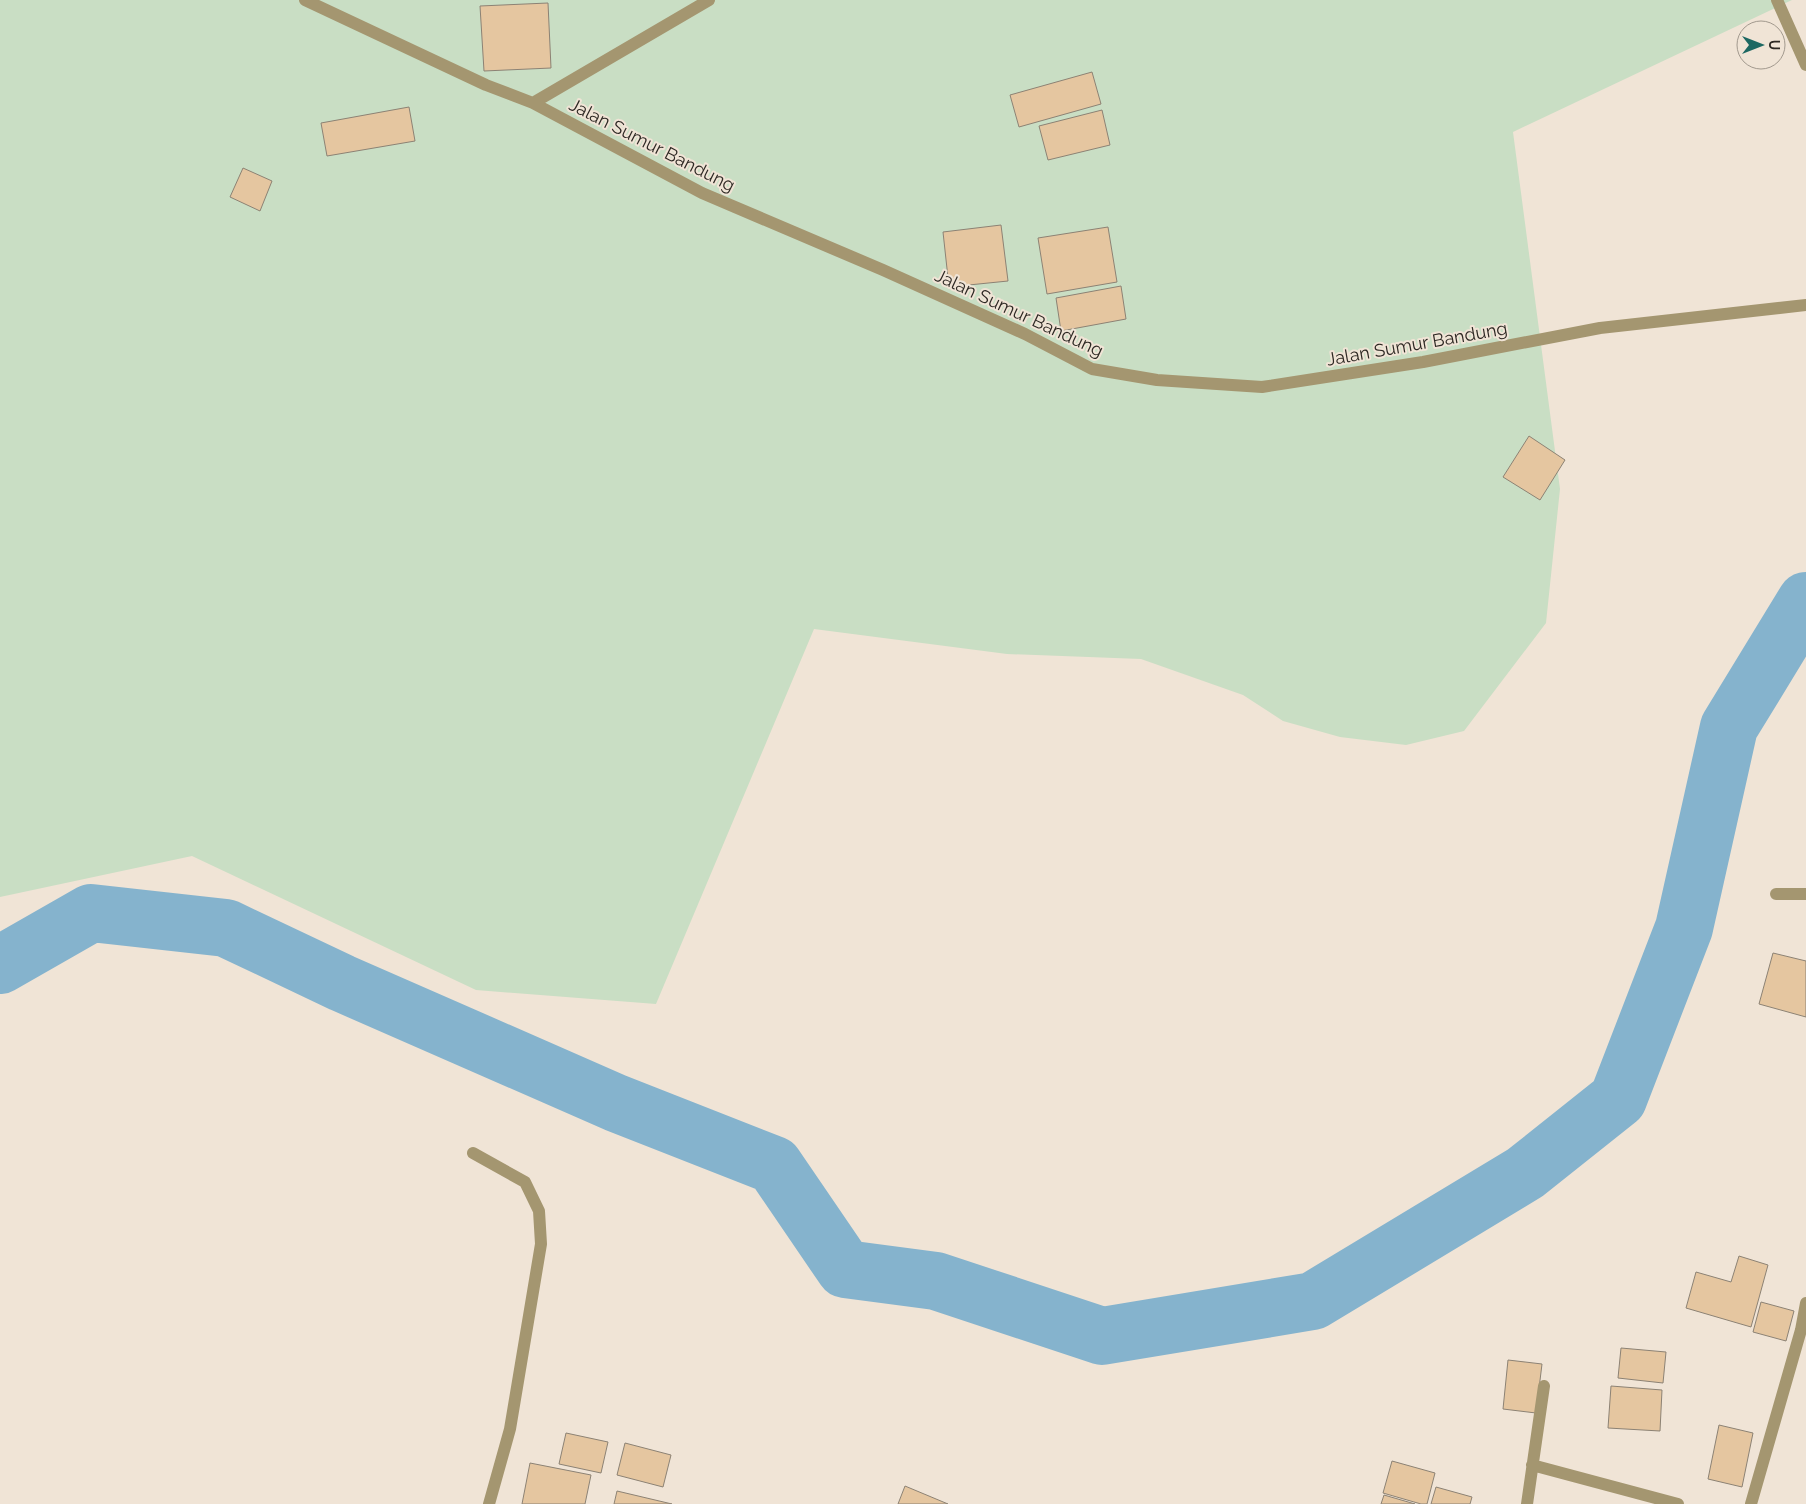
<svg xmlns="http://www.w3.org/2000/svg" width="1806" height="1504" font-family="Raleway,sans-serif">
<rect width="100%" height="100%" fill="#f0e4d6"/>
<path fill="#c9dec4" d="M 0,0 L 1792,0 L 1513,132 L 1560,489 L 1546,623 L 1464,731 L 1406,745 L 1340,737 L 1283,721 L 1243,695 L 1141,659 L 1007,654 L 814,629 L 656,1004 L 476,990 L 192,856 L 0,897 Z"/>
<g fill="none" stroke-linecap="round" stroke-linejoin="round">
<path stroke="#85b3cd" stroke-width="58" d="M 0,965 L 91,913 L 226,928 L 342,983 L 616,1103 L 774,1165 L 845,1269 L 936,1281 L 1102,1336 L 1313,1301 L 1525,1173 L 1618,1099 L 1684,928 L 1729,727 L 1806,601"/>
</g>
<path fill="#e5c6a0" stroke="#8c8274" d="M 548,3 L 551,68 L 484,71 L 480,6 Z
M 1092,72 L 1101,104 L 1019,127 L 1010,95 Z
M 409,107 L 415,141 L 327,156 L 321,123 Z
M 1102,110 L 1110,145 L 1048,160 L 1039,126 Z
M 243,168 L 272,181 L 260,211 L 230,197 Z
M 1001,225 L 1008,281 L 949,287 L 943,232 Z
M 1108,227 L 1117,282 L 1047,294 L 1038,238 Z
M 1121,286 L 1126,319 L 1061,331 L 1056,298 Z
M 1529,436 L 1565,460 L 1540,500 L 1503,477 Z
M 1773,953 L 1806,961 L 1806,1017 L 1759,1004 Z
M 1739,1256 L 1768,1265 L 1751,1327 L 1686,1308 L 1696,1272 L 1731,1282 Z
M 1761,1302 L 1794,1311 L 1786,1341 L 1753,1332 Z
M 1621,1348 L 1666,1352 L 1663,1383 L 1618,1378 Z
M 1508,1360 L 1542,1364 L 1536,1413 L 1503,1409 Z
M 1611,1386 L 1662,1390 L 1660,1431 L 1608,1428 Z
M 1719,1425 L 1753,1433 L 1742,1487 L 1708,1479 Z
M 566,1433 L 608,1442 L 601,1473 L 559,1464 Z
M 625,1443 L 671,1455 L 663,1487 L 617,1475 Z
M 1392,1461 L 1435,1473 L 1427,1504 L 1421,1504 L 1383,1493 Z
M 530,1463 L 591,1475 L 585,1504 L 522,1504 Z
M 905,1486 L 948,1504 L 898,1504 Z
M 1436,1487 L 1472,1497 L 1470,1504 L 1431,1504 Z
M 617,1491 L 672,1504 L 614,1504 Z
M 1384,1495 L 1415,1504 L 1381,1504 Z"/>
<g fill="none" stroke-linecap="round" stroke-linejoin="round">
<path stroke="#a49670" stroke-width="12" d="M 305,0 L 486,85 L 533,103 L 702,193 L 883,270 L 1025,334 L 1092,369 L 1157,380 L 1262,387 L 1423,362 L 1600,328 L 1806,305
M 1777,0 L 1806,65
M 533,103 L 709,0
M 1776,894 L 1806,894
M 473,1153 L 525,1182 L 539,1211 L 541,1244 L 510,1429 L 489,1504
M 1532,1465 L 1678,1504
M 1527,1504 L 1544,1386
M 1751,1504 L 1801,1330 L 1806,1303"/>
</g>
<g text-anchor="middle" stroke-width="4" stroke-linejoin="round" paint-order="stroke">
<g font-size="18" fill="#2d2823" stroke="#f0e4d6">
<text transform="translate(652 145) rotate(27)" y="6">Jalan Sumur Bandung</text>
<text transform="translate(1019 313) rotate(25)" y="6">Jalan Sumur Bandung</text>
<text transform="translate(1417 344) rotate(-10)" y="6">Jalan Sumur Bandung</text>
</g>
</g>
<g transform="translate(1761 45) rotate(90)"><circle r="24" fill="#f0e4d6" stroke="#a2998e"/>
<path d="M0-4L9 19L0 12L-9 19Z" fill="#1d6862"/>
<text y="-8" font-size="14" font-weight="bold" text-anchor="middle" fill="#2d2823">U</text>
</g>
</svg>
